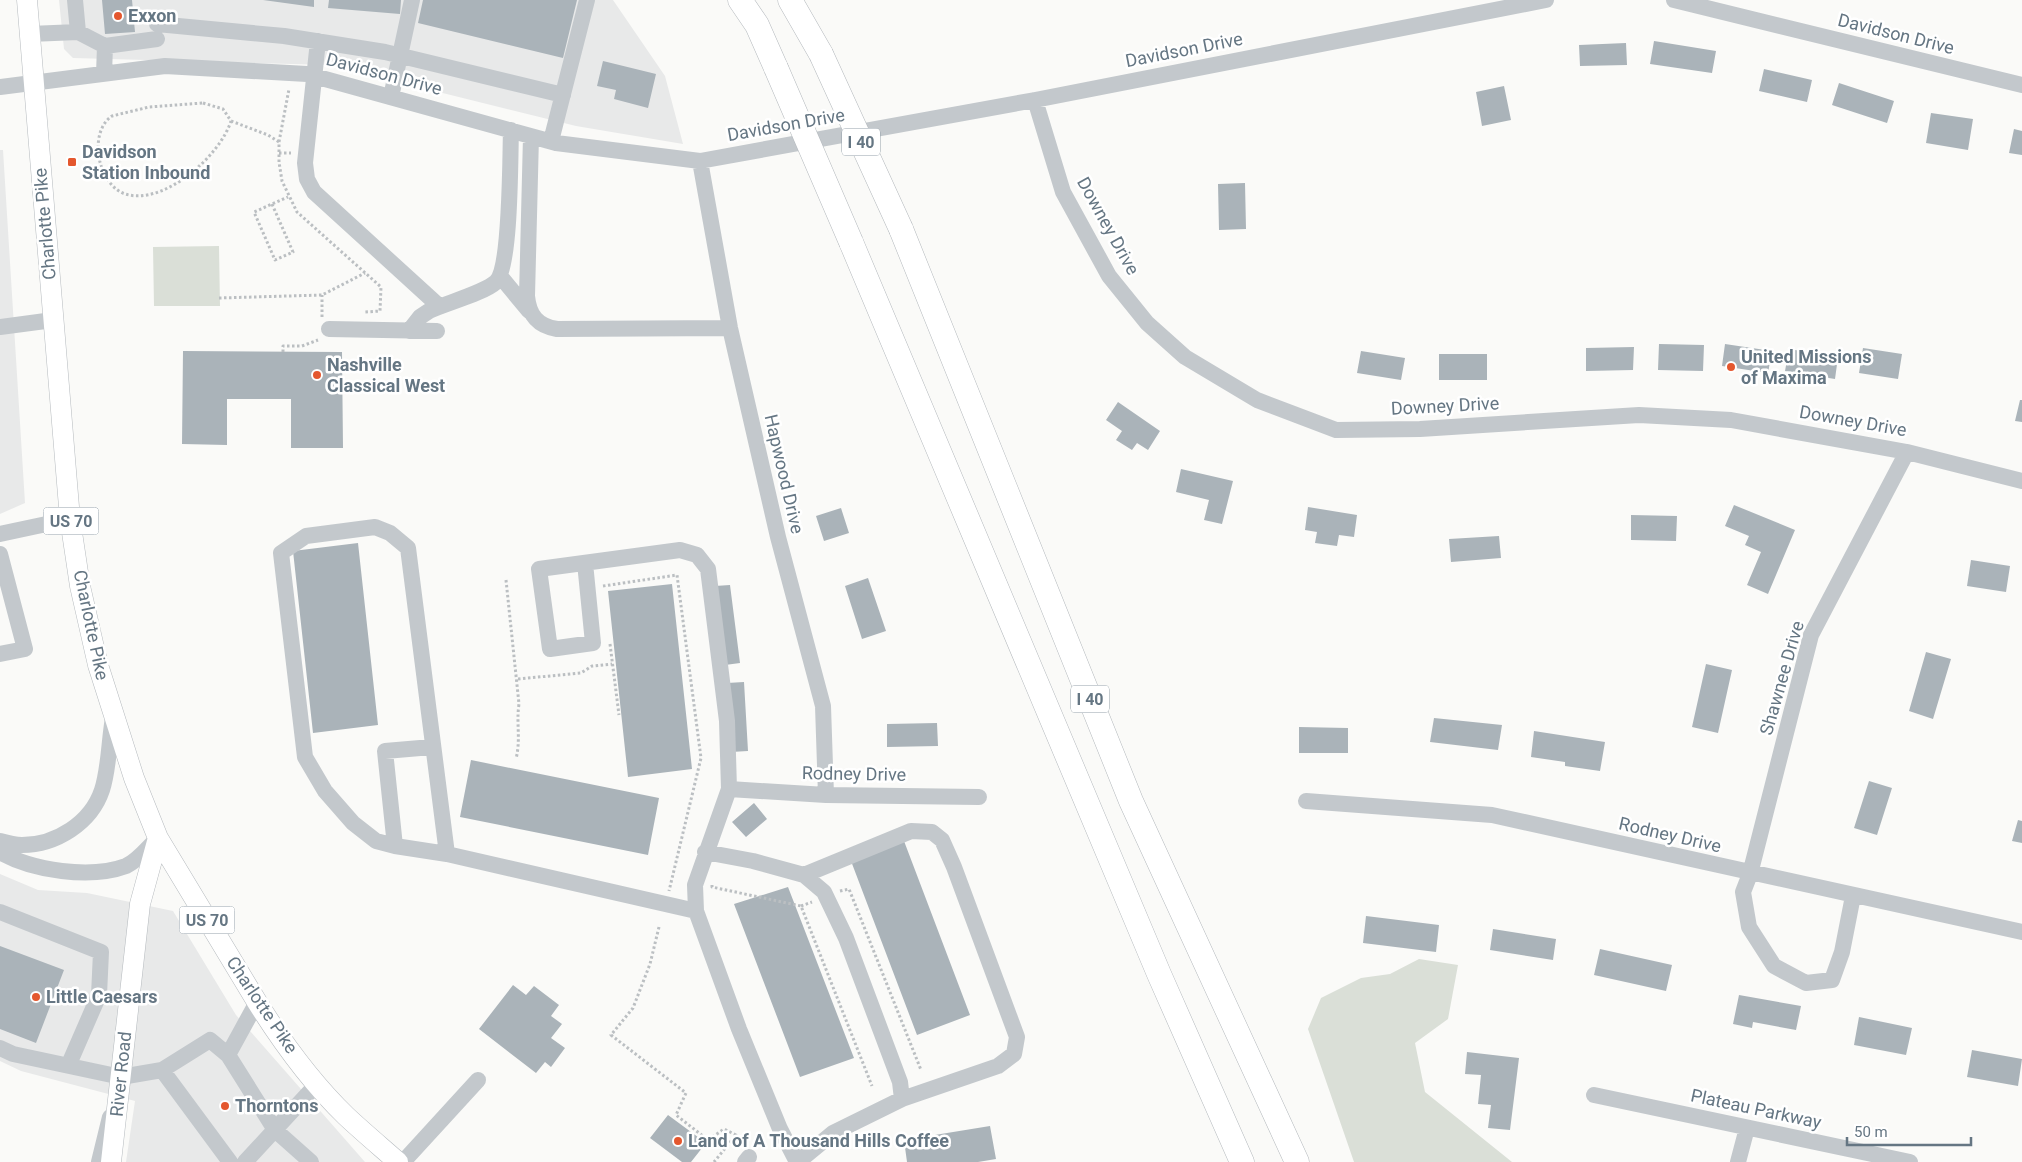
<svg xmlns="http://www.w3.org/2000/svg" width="2022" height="1162" font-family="Roboto,sans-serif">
<rect width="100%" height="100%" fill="#fafaf8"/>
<path fill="#e8e9e9" d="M 59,0 L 613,0 L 665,76 L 683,144 L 576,126 L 330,65 L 73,58 L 64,49 Z
M 0,150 L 3,150 L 25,503 L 0,514 Z
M 0,874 L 38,890 L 87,893 L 173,911 L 236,1015 L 365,1162 L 126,1162 L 135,1101 L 21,1071 L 0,1061 Z"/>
<path fill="#dadfd7" d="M 219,246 L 220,306 L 154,306 L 153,247 Z
M 1419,959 L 1458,965 L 1448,1019 L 1415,1043 L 1425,1092 L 1512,1162 L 1354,1162 L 1308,1029 L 1321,998 L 1361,978 L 1390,974 Z"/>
<path fill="#aab3b9" d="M 102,0 L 132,0 L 135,32 L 105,34 Z
M 263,0 L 314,0 L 314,7 Z
M 329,0 L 401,0 L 400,14 L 328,8 Z
M 423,0 L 577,0 L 563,58 L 418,23 Z
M 1654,41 L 1716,51 L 1712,73 L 1650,64 Z
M 1626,43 L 1627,65 L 1580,66 L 1579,45 Z
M 603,61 L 656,74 L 648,108 L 614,99 L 616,90 L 597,86 Z
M 1764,69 L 1812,80 L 1807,102 L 1759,91 Z
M 1839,83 L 1894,101 L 1887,123 L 1832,105 Z
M 1504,86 L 1511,120 L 1482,126 L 1476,92 Z
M 1931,113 L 1973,119 L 1968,150 L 1926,143 Z
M 2014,129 L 2022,131 L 2022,155 L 2009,153 Z
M 1245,183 L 1246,229 L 1219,230 L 1218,184 Z
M 1659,344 L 1704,345 L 1703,371 L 1658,370 Z
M 1725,344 L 1772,351 L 1768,373 L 1722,366 Z
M 1634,347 L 1633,370 L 1586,371 L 1586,348 Z
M 1863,348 L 1902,354 L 1898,379 L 1859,373 Z
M 1789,349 L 1838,357 L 1835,379 L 1785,371 Z
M 183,351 L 342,352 L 343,448 L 291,448 L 291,399 L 227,399 L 227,445 L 182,444 Z
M 1361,351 L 1405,358 L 1401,380 L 1357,373 Z
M 1439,354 L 1487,354 L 1487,380 L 1439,380 Z
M 2020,400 L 2022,400 L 2022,422 L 2015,421 Z
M 1118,402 L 1160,431 L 1148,450 L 1137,443 L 1132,450 L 1116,440 L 1122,431 L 1106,420 Z
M 1181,469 L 1233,481 L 1222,524 L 1204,520 L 1209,500 L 1176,492 Z
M 1734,505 L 1795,530 L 1768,594 L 1747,585 L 1761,552 L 1745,545 L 1749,536 L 1725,526 Z
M 1308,507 L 1357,515 L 1354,537 L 1339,535 L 1337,546 L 1315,543 L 1317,532 L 1305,530 Z
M 841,508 L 849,533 L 824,541 L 816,516 Z
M 1631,515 L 1677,516 L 1676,541 L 1631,540 Z
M 1499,536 L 1501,558 L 1451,562 L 1449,539 Z
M 358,543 L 378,725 L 313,733 L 293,551 Z
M 1971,560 L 2010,566 L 2006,592 L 1967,586 Z
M 868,578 L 886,631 L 862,639 L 845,586 Z
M 672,584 L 692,769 L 628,777 L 608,591 Z
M 730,585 L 740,663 L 725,665 L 715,586 Z
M 1926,652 L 1951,659 L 1933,719 L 1909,711 Z
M 1706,664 L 1732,670 L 1718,733 L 1692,727 Z
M 744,682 L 748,751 L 731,752 L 727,683 Z
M 1434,718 L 1502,725 L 1498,750 L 1430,742 Z
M 937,723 L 938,746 L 887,747 L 887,724 Z
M 1299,727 L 1348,728 L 1348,753 L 1299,753 Z
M 1534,731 L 1605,742 L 1600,771 L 1565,766 L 1565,762 L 1531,757 Z
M 471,760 L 659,798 L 648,855 L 460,817 Z
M 1869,781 L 1892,788 L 1877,835 L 1854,828 Z
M 754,803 L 767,819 L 746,837 L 732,822 Z
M 2018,820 L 2022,821 L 2022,843 L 2012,841 Z
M 904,841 L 970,1015 L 917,1035 L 851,861 Z
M 788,887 L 854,1058 L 800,1077 L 734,904 Z
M 1366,916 L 1439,925 L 1436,952 L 1363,943 Z
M 1493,929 L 1556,939 L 1553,960 L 1490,950 Z
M 0,946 L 64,970 L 36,1043 L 0,1029 Z
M 1600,949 L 1672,965 L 1666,991 L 1594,975 Z
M 513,985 L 526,995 L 534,986 L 559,1005 L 551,1016 L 562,1024 L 551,1038 L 565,1048 L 551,1067 L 545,1062 L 536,1073 L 479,1029 Z
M 1739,995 L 1801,1006 L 1796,1030 L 1753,1022 L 1752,1028 L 1733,1024 Z
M 1859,1017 L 1912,1028 L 1906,1055 L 1854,1045 Z
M 1972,1050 L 2022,1059 L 2018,1086 L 1967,1077 Z
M 1467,1052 L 1519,1058 L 1510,1130 L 1488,1128 L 1491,1105 L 1478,1104 L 1481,1075 L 1465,1074 Z
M 668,1115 L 706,1143 L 691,1162 L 682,1162 L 650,1138 Z
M 990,1126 L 996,1159 L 978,1162 L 907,1162 L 904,1140 Z"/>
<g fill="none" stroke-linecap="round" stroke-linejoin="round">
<defs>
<path id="major" d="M 27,0 L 70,519 L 80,586 L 98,665 L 134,778 L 158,838 L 257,1002 C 282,1042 312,1083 346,1116 C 363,1132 381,1147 398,1162
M 111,1162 L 140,904 L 158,838"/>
<path id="highway" d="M 740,0 L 757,25 L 776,68
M 790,0 L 821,54
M 901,229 L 1131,801 L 1297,1162
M 851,242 L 1159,974 L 1242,1162"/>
</defs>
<use href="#major" stroke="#b5babe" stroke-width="21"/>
<use href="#highway" stroke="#b4b9bd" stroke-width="25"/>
<path stroke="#bbbfc2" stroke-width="3" stroke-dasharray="2.5 2.5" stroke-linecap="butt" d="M 203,103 L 223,109 L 231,121 C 220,156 164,206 125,194 C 97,184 88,132 112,116 L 149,107 Z
M 231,121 L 268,135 L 279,142 L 279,162 L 282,181 L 297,212 L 381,287 L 380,311 L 365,312
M 279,142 L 289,89
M 279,153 L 291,153
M 272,204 L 293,252 L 275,260 L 254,212 L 288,197
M 219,298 L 322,295 L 365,273
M 322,317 L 322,295
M 283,352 L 283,346 L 302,346 L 318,340
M 506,580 L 519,704 C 516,724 521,738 516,759
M 603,586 L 677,575 L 701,758 L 669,891
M 610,644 L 619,715
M 518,679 L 581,673 L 592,666 L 612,664
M 712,885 L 712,887 L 801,906 L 872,1086
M 840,891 L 849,889 L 921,1070
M 801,906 L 812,902
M 659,927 L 650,964 L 633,1008 L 611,1035 L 686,1093 L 676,1115 L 708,1140 L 724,1129 L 736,1135 L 714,1162"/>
<path stroke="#c3c8cc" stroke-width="16" d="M 1674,0 L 2022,85
M 157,24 L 284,36 L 385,52 L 563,95
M 78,32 L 105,46 L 104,74
M 30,34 L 78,32 L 75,0
M 318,41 L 305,163 L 307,179 L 314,192 L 439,306
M 105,46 L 157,39
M 0,87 L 165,66 L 307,74 L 556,143 L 700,161 L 1035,100 L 1546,0
M 391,97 L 412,0
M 1035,100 L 1063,192 L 1109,276 L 1147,323 L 1185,357 L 1257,400 L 1336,430 L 1420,429 L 1639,415 L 1731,420 L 1907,452 L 2022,481
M 531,136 L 527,296 C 529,315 537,326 557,329 L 730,328
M 551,141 L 587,0
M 700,161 L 730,328 L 778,537 L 823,706 L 826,795
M 500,276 L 529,311
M 0,327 L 53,320
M 329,329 L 437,331
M 409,331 L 420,317 L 429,311 C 446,303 484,293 496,282 C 511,267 510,157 511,130
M 0,534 L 70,519
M 0,554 L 25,649 L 0,654
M 585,563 L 593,643 L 550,649 L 539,569 L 680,550 L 697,555 L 708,569 L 727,721 L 729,789 L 695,885 L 696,911 L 739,1029 L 780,1129 L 797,1162
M 729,789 L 826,795 L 979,797
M 1306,801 L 1492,815 L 2022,932
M 0,841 C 7,843 15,845 22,845 C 56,845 91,823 102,790 C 109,769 109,740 113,718
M 395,846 L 385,751 L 432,747
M 0,852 C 32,871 91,879 126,866 C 138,861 149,846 158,838
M 705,852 L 753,861 L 804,875 L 824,892 L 846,938 L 900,1082 L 902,1099 L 833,1133 L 798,1162
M 447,854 L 408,548 L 390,533 L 375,527 L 306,536 L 281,553 L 305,757 L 325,791 L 353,823 L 376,841 L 395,846 L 447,854 L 696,911
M 804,875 L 911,831 L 932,832 L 942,840 L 954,867 L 1017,1037 L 1014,1054 L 998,1066 L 902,1099
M 1853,896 L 1842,952 L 1832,980 L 1806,983 L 1774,966 L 1749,927 L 1743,892 L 1750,874 L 1811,635 L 1907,452
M 0,912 L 101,952 L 99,995 L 69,1064
M 0,1048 L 13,1054 L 121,1077 L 162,1070 L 210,1040 L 228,1055 L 275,1130 L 311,1162
M 228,1055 L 257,1002
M 162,1070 L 230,1162
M 1594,1095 L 1910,1162
M 99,1162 L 110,1117
M 245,1162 L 317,1084
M 403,1162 L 478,1080
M 745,1162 L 749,1157
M 1738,1162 L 1747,1128"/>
<use href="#major" stroke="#fff" stroke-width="20"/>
<use href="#highway" stroke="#fff" stroke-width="24"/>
<defs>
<path id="highway-bridge" d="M 821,54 L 901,229
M 776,68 L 851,242"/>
</defs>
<use href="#highway-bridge" stroke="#b4b9bd" stroke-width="25" stroke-linecap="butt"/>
<use href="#highway-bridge" stroke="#fff" stroke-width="24"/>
</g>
<g fill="#e4572e" stroke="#fff" stroke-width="2">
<circle cx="118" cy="16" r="5"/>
<rect x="67" y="157" width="10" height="10" rx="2.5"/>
<circle cx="1731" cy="367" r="5"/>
<circle cx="317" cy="375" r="5"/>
<circle cx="36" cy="997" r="5"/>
<circle cx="225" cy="1106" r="5"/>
<circle cx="678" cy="1141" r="5"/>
</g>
<g text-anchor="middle" stroke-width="5" stroke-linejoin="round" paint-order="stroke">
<g fill="#fff" stroke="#939fa8" stroke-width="1">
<rect x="842" y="128.5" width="38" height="27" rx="4"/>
<rect x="43.5" y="507.5" width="55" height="27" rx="4"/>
<rect x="1071" y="685.5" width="38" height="27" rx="4"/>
<rect x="179.5" y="906.5" width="55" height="27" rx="4"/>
</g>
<g font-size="16" font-weight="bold" fill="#657683">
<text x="861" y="148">I 40</text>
<text x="71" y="527">US 70</text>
<text x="1090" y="705">I 40</text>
<text x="207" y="926">US 70</text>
</g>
<g font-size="18" font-weight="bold" fill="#657683" stroke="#fff" text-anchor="start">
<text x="128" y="22">Exxon</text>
<text x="82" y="158">Davidson<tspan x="82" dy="21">Station Inbound</tspan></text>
<text x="1741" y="363">United Missions<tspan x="1741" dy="21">of Maxima</tspan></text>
<text x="327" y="371">Nashville<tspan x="327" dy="21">Classical West</tspan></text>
<text x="46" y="1003">Little Caesars</text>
<text x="235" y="1112">Thorntons</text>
<text x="688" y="1147">Land of A Thousand Hills Coffee</text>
</g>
<g font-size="18" fill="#657683" stroke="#fff">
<text transform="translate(1896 34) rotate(14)" y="6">Davidson Drive</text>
<text transform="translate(1184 50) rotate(-11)" y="6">Davidson Drive</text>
<text transform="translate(384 74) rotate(15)" y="6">Davidson Drive</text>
<text transform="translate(786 125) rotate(-10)" y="6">Davidson Drive</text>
<text transform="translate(45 224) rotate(-95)" y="6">Charlotte Pike</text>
<text transform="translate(1108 226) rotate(61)" y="6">Downey Drive</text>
<text transform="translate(1445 406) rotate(-3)" y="6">Downey Drive</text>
<text transform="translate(1853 421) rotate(10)" y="6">Downey Drive</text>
<text transform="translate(784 474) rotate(77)" y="6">Hapwood Drive</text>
<text transform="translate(91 625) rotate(78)" y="6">Charlotte Pike</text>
<text transform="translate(1782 678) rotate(-74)" y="6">Shawnee Drive</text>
<text transform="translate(854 774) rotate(1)" y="6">Rodney Drive</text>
<text transform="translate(1670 835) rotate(13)" y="6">Rodney Drive</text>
<text transform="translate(262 1005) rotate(56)" y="6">Charlotte Pike</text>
<text transform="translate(121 1074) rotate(-84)" y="6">River Road</text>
<text transform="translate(1756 1109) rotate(12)" y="6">Plateau Parkway</text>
</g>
</g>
<path d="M1847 1137v8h124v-8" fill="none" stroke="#657683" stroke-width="2.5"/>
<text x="1854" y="1137" font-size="15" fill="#657683" stroke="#ffffff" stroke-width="4" paint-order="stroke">50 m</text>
</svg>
